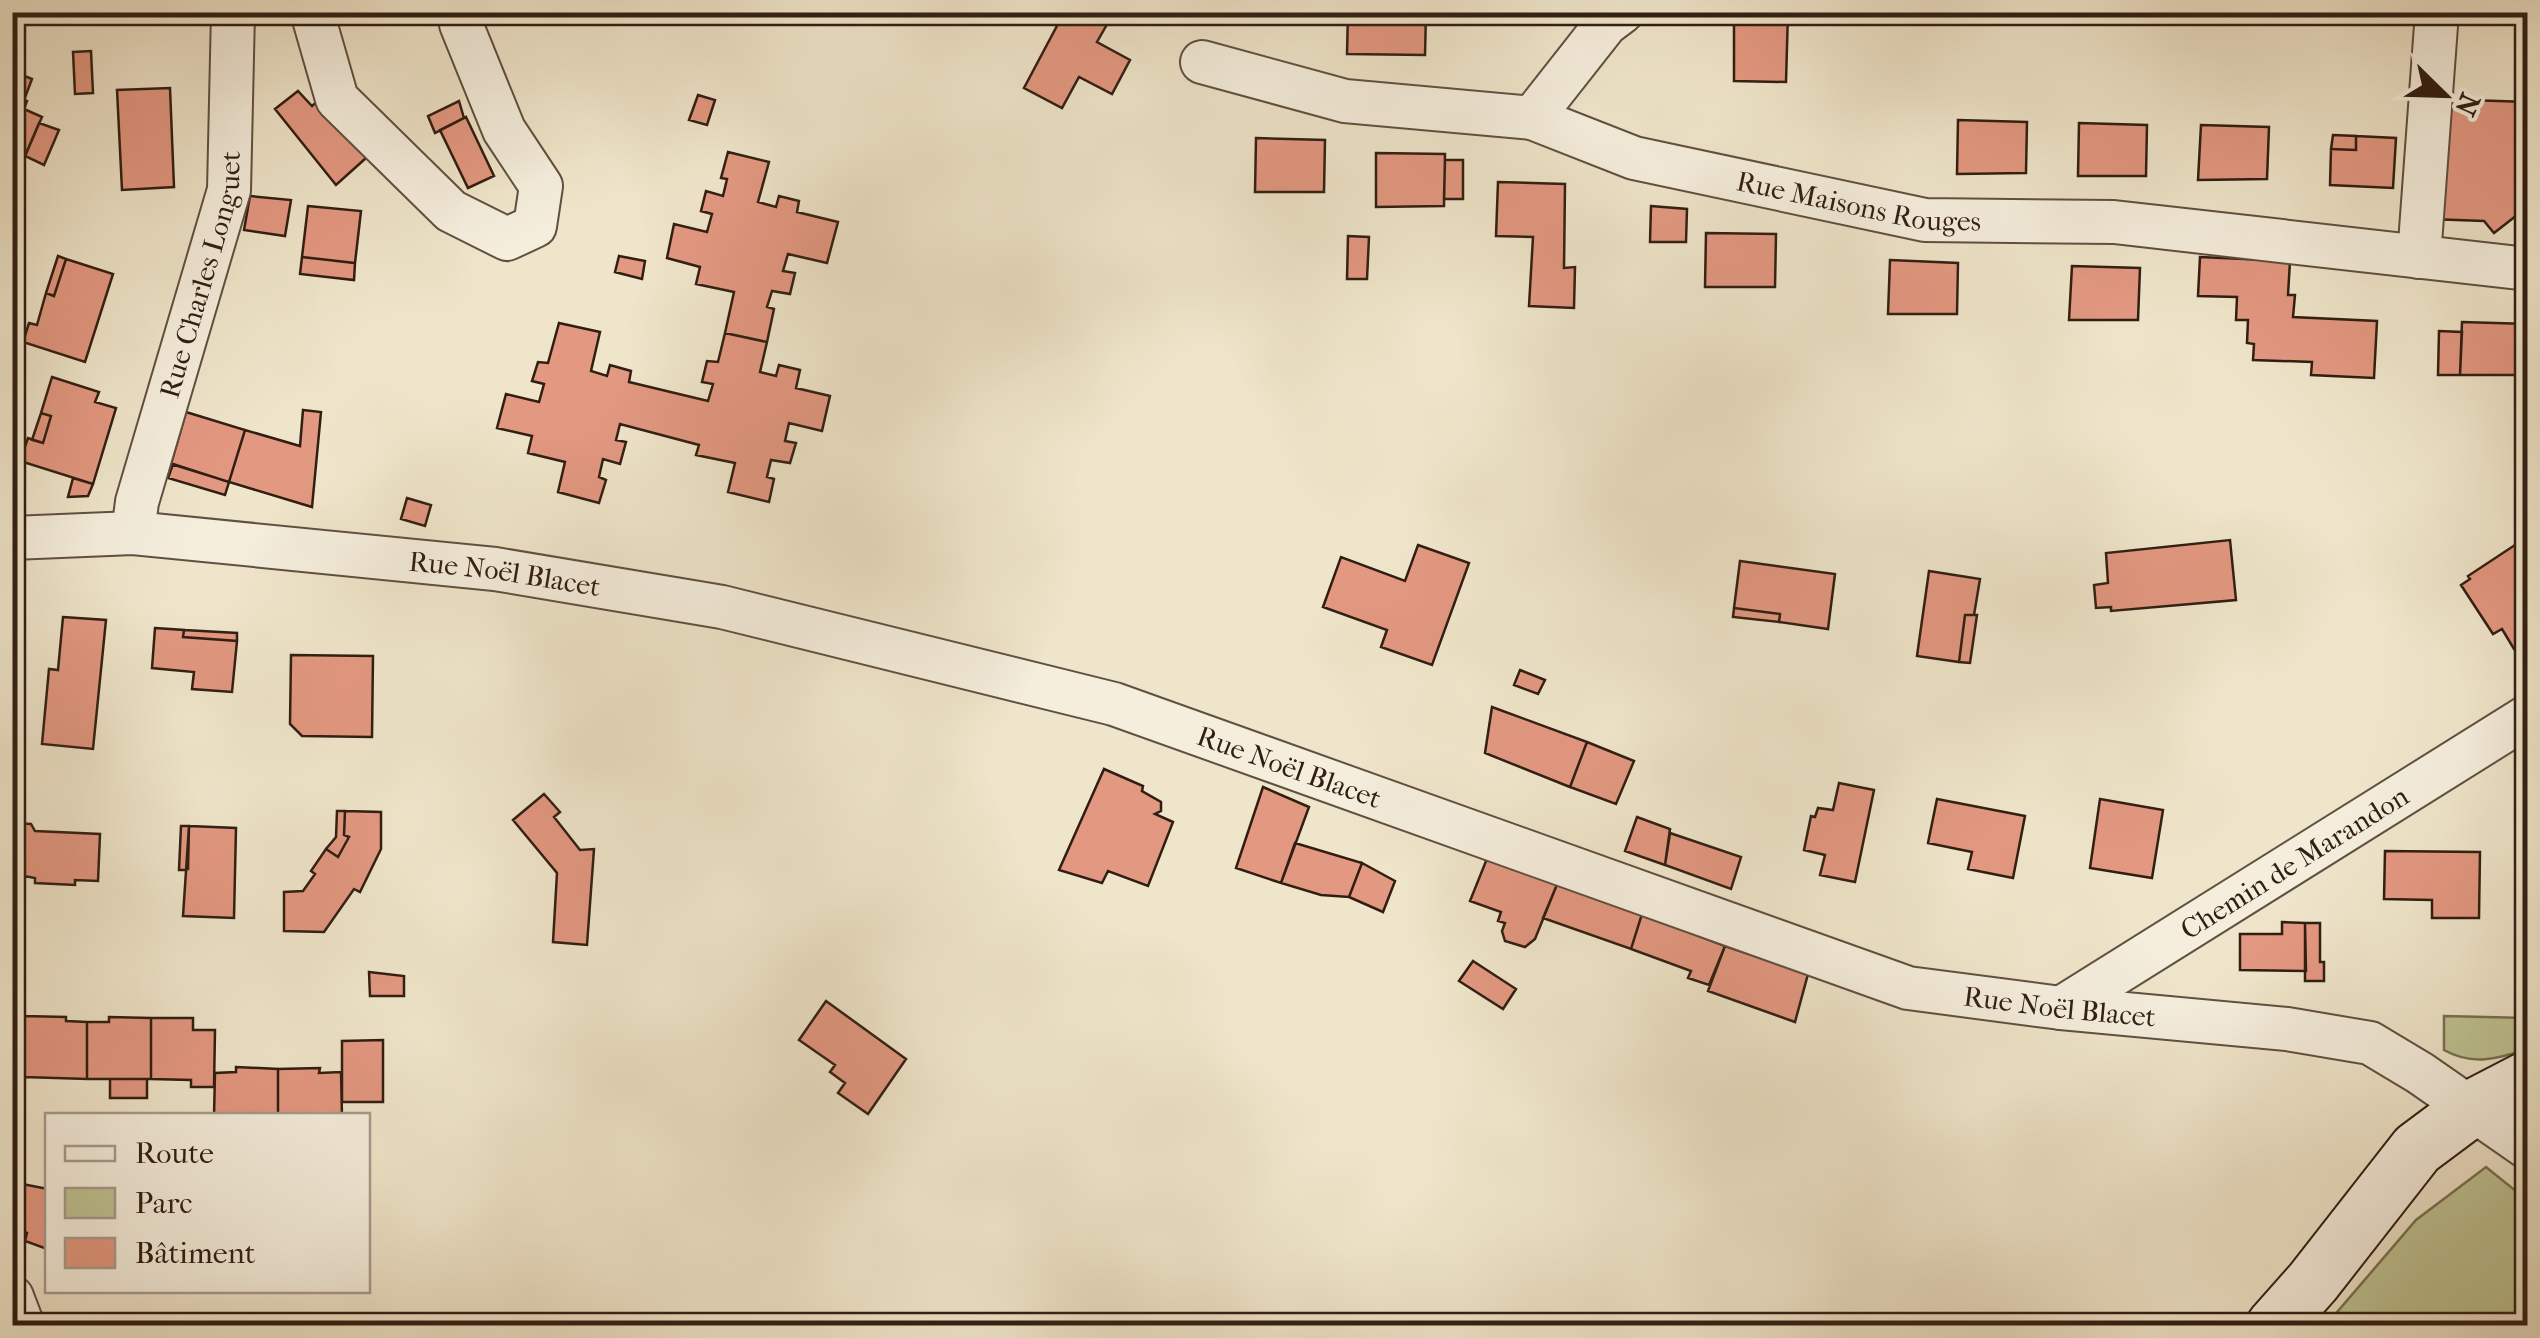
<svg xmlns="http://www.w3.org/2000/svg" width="2540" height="1338" font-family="'IM FELL French Canon',serif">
<rect width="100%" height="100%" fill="#efe5ca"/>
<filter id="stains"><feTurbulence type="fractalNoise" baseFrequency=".002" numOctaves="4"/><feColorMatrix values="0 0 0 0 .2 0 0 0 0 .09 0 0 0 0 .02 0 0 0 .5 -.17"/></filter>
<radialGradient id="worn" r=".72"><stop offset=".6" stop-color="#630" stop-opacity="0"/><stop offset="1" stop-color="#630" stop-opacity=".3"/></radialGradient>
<path fill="#bfc393" stroke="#787053" stroke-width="2.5" d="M 2444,1016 L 2527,1018 L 2527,1049 C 2498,1059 2472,1066 2444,1050 Z
M 2486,1167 L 2527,1200 L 2527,1325 L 2326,1325 L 2416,1220 Z"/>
<path fill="#e39881" stroke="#311e13" stroke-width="2.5" d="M 1040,12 L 1114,12 L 1097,42 L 1130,60 L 1112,94 L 1079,77 L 1062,108 L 1024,88 L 1059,22 Z
M 1348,12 L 1426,12 L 1425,55 L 1347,54 Z
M 1734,12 L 1788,12 L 1786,82 L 1734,81 Z
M 2323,12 L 2402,12 L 2402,19 L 2323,18 Z
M 2466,12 L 2528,12 L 2528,24 L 2466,22 Z
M 91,51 L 93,93 L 75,94 L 73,52 Z
M 12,71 L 32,79 L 24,100 L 12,95 Z
M 170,88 L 174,187 L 122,190 L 117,90 Z
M 298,91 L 312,106 L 321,98 L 366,158 L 336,185 L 275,109 Z
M 12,95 L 27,101 L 24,109 L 42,117 L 23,161 L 12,157 Z
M 698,95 L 715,100 L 707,125 L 689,120 Z
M 2437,99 L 2528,102 L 2528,219 L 2521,212 L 2494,233 L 2484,221 L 2430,219 Z
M 459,101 L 464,118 L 435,133 L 428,116 Z
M 466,117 L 494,176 L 468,188 L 440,130 Z
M 1958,120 L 2027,122 L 2026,173 L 1957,174 Z
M 39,123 L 59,130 L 44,165 L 25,156 Z
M 2079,123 L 2147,125 L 2146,176 L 2078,176 Z
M 2201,125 L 2269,127 L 2267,179 L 2198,180 Z
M 2333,135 L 2356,136 L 2356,150 L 2331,149 Z
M 2356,136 L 2396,138 L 2393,188 L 2330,185 L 2331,149 L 2356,150 Z
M 1256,138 L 1325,140 L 1324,192 L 1255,192 Z
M 728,152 L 769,162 L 758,202 L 776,207 L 779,196 L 799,201 L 797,212 L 838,222 L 827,263 L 788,254 L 783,271 L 795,273 L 790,294 L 772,291 L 767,307 L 774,309 L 767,342 L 725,333 L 734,292 L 696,284 L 700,267 L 667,258 L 674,224 L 707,232 L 712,214 L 701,211 L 706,191 L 723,196 L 727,179 L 721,178 Z
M 1376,153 L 1445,154 L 1444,206 L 1376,207 Z
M 1445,160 L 1463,160 L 1463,199 L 1444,199 Z
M 1498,182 L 1565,184 L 1564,268 L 1575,267 L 1574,308 L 1529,306 L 1533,237 L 1496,236 Z
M 250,196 L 291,200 L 285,236 L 244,230 Z
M 308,206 L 361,211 L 355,263 L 302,257 Z
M 1651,206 L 1687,209 L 1686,242 L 1650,242 Z
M 1706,233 L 1776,234 L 1775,287 L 1705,287 Z
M 1348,236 L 1369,237 L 1367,279 L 1347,279 Z
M 58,256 L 66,259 L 54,296 L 46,293 Z
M 619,256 L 645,261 L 642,279 L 615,272 Z
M 302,257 L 355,263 L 354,280 L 300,274 Z
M 2200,257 L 2290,261 L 2288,295 L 2295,295 L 2293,317 L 2377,321 L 2374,378 L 2311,375 L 2312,362 L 2253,360 L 2254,344 L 2247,343 L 2248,320 L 2236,320 L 2237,297 L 2198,296 Z
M 66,259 L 113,274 L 85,362 L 23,342 L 29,323 L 37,325 L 46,293 L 54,296 Z
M 1890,260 L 1958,263 L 1957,314 L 1888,314 Z
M 2072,266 L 2140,268 L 2138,320 L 2069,320 Z
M 2462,322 L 2528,324 L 2528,375 L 2460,375 Z
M 559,323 L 600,332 L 591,371 L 607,376 L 610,365 L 631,371 L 629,382 L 708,401 L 713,384 L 702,382 L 707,361 L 718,362 L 725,333 L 767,342 L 760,372 L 776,376 L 779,365 L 800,370 L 796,388 L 830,396 L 822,431 L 789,423 L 785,441 L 796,443 L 790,463 L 771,460 L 767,477 L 774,479 L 769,502 L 728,492 L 735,463 L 696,455 L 699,445 L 620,424 L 616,440 L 626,442 L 620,464 L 603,459 L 599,477 L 606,480 L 599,503 L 558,492 L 565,462 L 528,453 L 532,436 L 497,428 L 506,394 L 539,402 L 544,384 L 532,381 L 538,362 L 548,363 Z
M 2439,331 L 2462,332 L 2460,375 L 2438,375 Z
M 52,377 L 99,392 L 95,402 L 116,408 L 93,484 L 20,461 L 28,438 L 43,443 L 51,416 L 41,413 Z
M 303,410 L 321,412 L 312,507 L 229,482 L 245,430 L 300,446 Z
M 186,412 L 245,430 L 229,482 L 171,464 Z
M 41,413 L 51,416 L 43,443 L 32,440 Z
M 173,464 L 229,482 L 225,495 L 168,478 Z
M 73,478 L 93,484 L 88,496 L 68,497 Z
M 407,498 L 431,505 L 425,526 L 401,519 Z
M 2230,540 L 2236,600 L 2111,611 L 2111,607 L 2096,608 L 2094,585 L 2108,583 L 2106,553 Z
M 2521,541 L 2528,548 L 2528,640 L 2514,649 L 2502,629 L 2493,634 L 2461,585 L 2470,579 L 2468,576 Z
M 1418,545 L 1469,563 L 1432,665 L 1381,647 L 1387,630 L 1323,607 L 1341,557 L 1405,581 Z
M 1740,561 L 1835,574 L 1828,629 L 1779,622 L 1780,614 L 1734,608 Z
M 1929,571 L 1980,579 L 1974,615 L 1965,615 L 1959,662 L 1917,656 Z
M 1734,608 L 1780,614 L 1779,622 L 1733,617 Z
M 1965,615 L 1977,615 L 1970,663 L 1959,662 Z
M 63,617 L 106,620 L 93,749 L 42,744 L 49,669 L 58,670 Z
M 155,628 L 184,630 L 183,637 L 237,641 L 232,692 L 192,689 L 194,672 L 152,668 Z
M 184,630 L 237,633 L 237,641 L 183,637 Z
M 291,655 L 373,656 L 372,737 L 302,736 L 290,724 Z
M 1520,670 L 1545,680 L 1538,694 L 1514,685 Z
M 1492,707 L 1587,742 L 1570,787 L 1485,753 Z
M 1587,742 L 1634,761 L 1616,804 L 1570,787 Z
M 1104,769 L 1143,786 L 1142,791 L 1161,802 L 1161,811 L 1155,814 L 1173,822 L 1148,886 L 1108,871 L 1102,883 L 1059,870 Z
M 1839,783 L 1874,790 L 1855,882 L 1820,875 L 1825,855 L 1804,850 L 1811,816 L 1815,817 L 1818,808 L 1833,810 Z
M 1263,787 L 1309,807 L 1281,883 L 1236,868 Z
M 544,794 L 560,812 L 554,817 L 580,850 L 594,849 L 587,945 L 553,942 L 557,873 L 513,820 Z
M 1937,799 L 2025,816 L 2013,878 L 1968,869 L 1972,852 L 1928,843 Z
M 2100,799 L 2163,810 L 2152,878 L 2090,868 Z
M 337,811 L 345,811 L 344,835 L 349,837 L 338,857 L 326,849 L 336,837 Z
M 345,811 L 381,812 L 381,849 L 360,892 L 354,889 L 324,932 L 284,931 L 284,892 L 303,891 L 315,874 L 311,871 L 326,849 L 338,857 L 349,837 L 344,835 Z
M 1637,817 L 1670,829 L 1665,865 L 1625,851 Z
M 12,823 L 31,824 L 35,831 L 100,834 L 98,881 L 75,880 L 75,885 L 35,883 L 35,878 L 24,876 L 24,882 L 12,882 Z
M 181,826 L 189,826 L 188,869 L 185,870 L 179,870 Z
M 189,826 L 236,828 L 234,918 L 183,916 Z
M 1670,833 L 1741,857 L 1731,889 L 1665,865 Z
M 1295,843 L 1362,863 L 1349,897 L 1321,895 L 1281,883 Z
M 2385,851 L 2480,852 L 2479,918 L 2432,918 L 2432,900 L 2384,899 Z
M 1488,856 L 1558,882 L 1535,939 L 1525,947 L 1505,941 L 1502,931 L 1505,923 L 1498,921 L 1501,912 L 1470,901 Z
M 1362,863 L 1395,881 L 1383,912 L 1349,897 Z
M 1558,882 L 1642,914 L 1631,949 L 1543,918 Z
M 1642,914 L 1725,946 L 1709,985 L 1688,978 L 1691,971 L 1631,949 Z
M 2282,922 L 2305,923 L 2306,971 L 2240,970 L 2240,934 L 2282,934 Z
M 2305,923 L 2320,923 L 2320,962 L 2324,962 L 2324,981 L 2305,981 Z
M 1725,946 L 1808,974 L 1795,1022 L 1708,991 Z
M 1473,961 L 1516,989 L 1503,1009 L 1459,981 Z
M 369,972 L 404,976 L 404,996 L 370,996 Z
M 826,1001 L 906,1059 L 868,1114 L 838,1093 L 845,1083 L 830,1072 L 835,1065 L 799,1040 Z
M 12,1013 L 24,1014 L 24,1080 L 12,1080 Z
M 24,1016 L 66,1017 L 66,1021 L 87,1022 L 87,1079 L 24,1077 Z
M 109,1017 L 151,1018 L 151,1079 L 87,1079 L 87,1022 L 109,1022 Z
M 151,1018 L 193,1018 L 193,1030 L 215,1030 L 214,1087 L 191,1087 L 191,1080 L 151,1079 Z
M 383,1040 L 383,1102 L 342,1102 L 342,1041 Z
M 236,1067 L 278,1069 L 278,1116 L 214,1116 L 215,1073 L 236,1072 Z
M 320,1068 L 319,1073 L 341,1072 L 342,1116 L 278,1116 L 278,1069 Z
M 110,1079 L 147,1079 L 147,1098 L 110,1098 Z
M 12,1182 L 48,1189 L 47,1249 L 25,1241 L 27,1233 L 16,1230 L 12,1241 Z"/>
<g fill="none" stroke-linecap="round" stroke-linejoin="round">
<defs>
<g id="street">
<path d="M 312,12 L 337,99 L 451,211 L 507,239 L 535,226 L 541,186 L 504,130 L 461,24 L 459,12"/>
<path id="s1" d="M 1202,62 L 1345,101 L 1532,118 L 1634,158 L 1925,220 L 2114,222 L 2528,269"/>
<path d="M 1532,118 L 1606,24 L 1622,12"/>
<path d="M 2419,257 L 2437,12"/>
<path id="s2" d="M 133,533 L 137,502 L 229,190 L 233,12"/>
<path id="s3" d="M 12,538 L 133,533 L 495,569 L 722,607 L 1114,704 L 1908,988 L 2061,1008 L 2287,1029 L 2370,1043 L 2420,1073 L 2528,1148"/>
<path id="s4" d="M 2061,1008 L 2528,716"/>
<path d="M 12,1297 L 23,1326"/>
</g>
<path id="secondary" d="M 2274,1326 L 2313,1282 L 2417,1149 L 2472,1108 L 2528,1079"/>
</defs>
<use href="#street" stroke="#605041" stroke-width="46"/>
<use href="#secondary" stroke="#311e13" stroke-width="59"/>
<use href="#street" stroke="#f5eedd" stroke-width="42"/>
<use href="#secondary" stroke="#f5eedd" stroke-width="55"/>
</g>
<g text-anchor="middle" stroke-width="8" stroke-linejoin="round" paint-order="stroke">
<g font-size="28" fill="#311e13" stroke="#f5eedd">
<text dy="10" stroke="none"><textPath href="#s1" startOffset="675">Rue Maisons Rouges</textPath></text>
<text dy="10" stroke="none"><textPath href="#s2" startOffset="268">Rue Charles Longuet</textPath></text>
<text dy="10" stroke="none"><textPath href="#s3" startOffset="495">Rue Noël Blacet</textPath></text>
<text dy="10" stroke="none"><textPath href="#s3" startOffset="1305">Rue Noël Blacet</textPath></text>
<text dy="10" stroke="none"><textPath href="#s4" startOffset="275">Chemin de Marandon</textPath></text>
<text dy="10" stroke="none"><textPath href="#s3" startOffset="2115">Rue Noël Blacet</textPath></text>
</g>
</g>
<rect width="2540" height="1338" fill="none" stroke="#efe5ca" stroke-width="50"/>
<rect x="15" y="15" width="2510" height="1308" fill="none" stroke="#311e13" stroke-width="5"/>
<rect x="25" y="25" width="2490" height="1288" fill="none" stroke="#311e13" stroke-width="2.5"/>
<rect x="45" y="1113" width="325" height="180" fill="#f5eedd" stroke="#a79b8c" stroke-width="2.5"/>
<rect x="65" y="1146" width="50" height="15" fill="#f5eedd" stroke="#a79b8c" stroke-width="2.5"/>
<text x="135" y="1163" font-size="30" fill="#311e13">Route</text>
<rect x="65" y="1188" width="50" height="30" fill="#bfc393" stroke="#a79b8c" stroke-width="2.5"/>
<text x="135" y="1213" font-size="30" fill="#311e13">Parc</text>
<rect x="65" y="1238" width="50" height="30" fill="#e39881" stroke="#a79b8c" stroke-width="2.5"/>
<text x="135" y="1263" font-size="30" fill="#311e13">Bâtiment</text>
<g transform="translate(2445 95) rotate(113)" stroke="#f5eedd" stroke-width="8" paint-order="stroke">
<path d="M0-8L18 38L0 25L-18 38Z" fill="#311e13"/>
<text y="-15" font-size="28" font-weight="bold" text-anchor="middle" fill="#311e13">N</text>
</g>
<rect width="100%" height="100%" filter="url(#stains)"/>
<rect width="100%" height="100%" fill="url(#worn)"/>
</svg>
